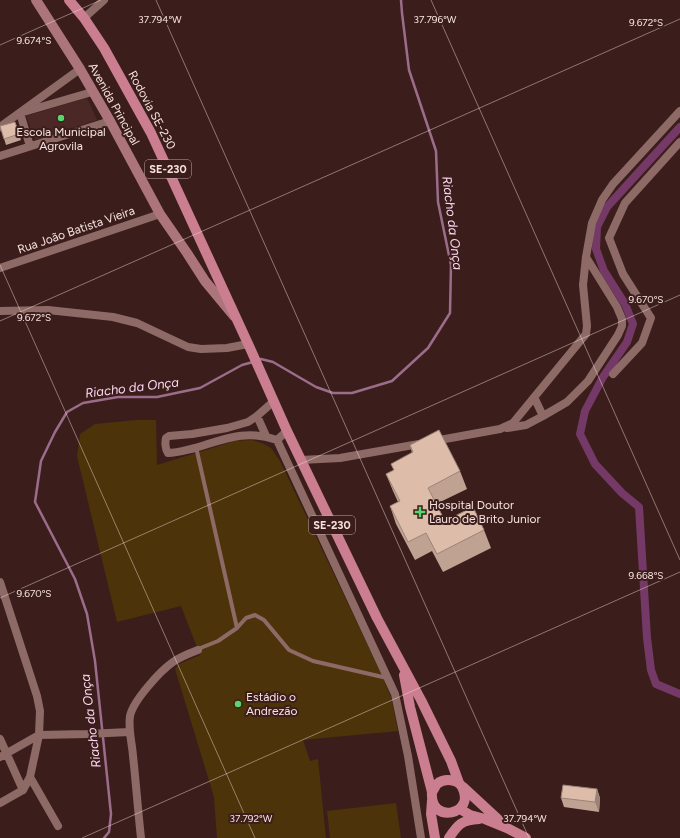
<svg xmlns="http://www.w3.org/2000/svg" width="680" height="838" font-family="Figtree,sans-serif">
<rect width="100%" height="100%" fill="#3b1e1b"/>
<path fill="#4b2826" d="M 87,98 L 97,120 L 35,140 L 26,116 Z"/>
<path fill="#4c3309" d="M 136,420 L 156,420 L 157,465 L 235,441 L 252,440 L 264,444 L 271,448 L 280,461 L 380,671 L 391,697 L 398,731 L 303,740 L 310,761 L 318,759 L 326,838 L 217,838 L 214,797 L 175,669 L 179,664 L 200,655 L 181,606 L 117,622 L 77,456 L 80,434 L 95,424 Z
M 396,803 L 401,838 L 330,838 L 327,811 Z"/>
<g fill="none" stroke-linecap="round" stroke-linejoin="round">
<path stroke="#9c6c8b" stroke-width="2.5" d="M 258,360 L 261,359 L 273,362 L 316,387 L 333,393 L 352,393 L 392,381 L 428,348 L 450,313 L 451,265 L 438,202 L 436,151 L 409,70 L 402,13 L 401,0
M 104,838 L 109,832 L 111,814 L 95,661 L 87,614 L 75,579 L 35,502 L 41,461 L 55,432 L 67,412 L 83,403 L 118,397 L 157,397 L 200,388 L 242,365 L 253,362"/>
<path stroke="#753967" stroke-width="8" d="M 680,127 L 607,207 L 597,227 L 596,249 L 604,271 L 625,304 L 633,324 L 627,342 L 603,377 L 585,411 L 580,434 L 595,464 L 622,493 L 639,507 L 647,638 L 651,670 L 656,684 L 680,694"/>
<path stroke="#8e6a66" stroke-width="4" d="M 196,447 L 237,628
M 198,649 L 218,641 L 237,628 L 246,618 L 255,615 L 264,620 L 289,650 L 313,661 L 387,678"/>
<path stroke="#8e6a66" stroke-width="8" d="M 84,18 L 104,0
M 0,127 L 80,69
M 30,146 L 20,113 L 92,92
M 0,156 L 110,121
M 0,268 L 160,214
M 0,311 L 48,310 L 113,317 L 137,323 L 188,347 L 201,349 L 227,348 L 248,344
M 613,374 L 642,343 L 651,318 L 623,274 L 609,238 L 625,203 L 680,142
M 534,397 L 543,416
M 274,401 L 257,416 L 248,422 L 227,428 L 192,434 L 169,436 L 166,438 C 165,442 165,449 168,453 C 177,453 186,450 195,448 C 225,439 246,429 277,440 L 287,431
M 257,416 L 266,436
M 507,428 L 526,425 L 543,416 L 567,402 L 588,381 L 618,335 L 622,326 L 622,319 L 617,307 L 586,257
M 277,440 L 395,694 L 408,756 L 421,838
M 434,441 L 500,429 L 513,423 L 586,334 L 587,326 L 583,285 L 586,257 L 592,223 L 602,200 L 613,184 L 680,111
M 301,460 L 340,458 L 419,444
M 0,582 L 37,696 L 40,711 L 39,735 L 30,777 L 23,790
M 0,739 L 23,790
M 0,757 L 39,735 L 87,734 L 129,732
M 30,777 L 58,826
M 0,803 L 23,790
M 141,838 C 138,811 136,783 133,756 C 132,742 128,730 130,716 C 133,701 160,671 173,662 C 180,657 190,653 198,650"/>
<path stroke="#ac747b" stroke-width="10" d="M 36,0 L 80,69 L 110,121 L 160,214 L 187,253 L 205,281 L 234,316"/>
<path stroke="#cb7e8f" stroke-width="10" d="M 69,0 L 84,18 L 104,48 L 151,133 L 250,348 L 287,431 L 377,618 L 421,700 L 451,761 L 459,783
M 404,675 L 410,707 L 432,792 C 429,825 477,815 462,787 C 458,779 444,778 437,784 C 435,786 434,790 432,792
M 463,787 L 503,824
M 432,800 L 431,814 L 435,838
M 460,809 L 470,815 L 485,819 L 507,828 L 526,838
M 449,838 C 458,824 462,820 479,819"/>
</g>
<path fill="#bfa292" d="M 0,126 L 17,128 L 21,140 L 6,145 Z
M 410,445 L 460,471 L 467,489 L 436,504 L 445,521 L 484,530 L 491,548 L 443,572 L 432,551 L 415,560 L 396,524 L 390,506 L 398,502 L 393,491 L 386,474 L 394,470 L 391,464 L 412,453 Z
M 597,789 L 600,798 L 599,812 L 564,807 L 561,798 Z"/>
<path fill="#9b8477" d="M 597,789 L 600,798 L 599,812 L 595,802 Z"/>
<path fill="#debcaa" stroke="#9b8477" d="M 15,122 L 19,134 L 4,139 L 0,126 Z
M 439,430 L 460,471 L 428,488 L 445,521 L 473,507 L 484,530 L 437,554 L 426,533 L 408,542 L 390,506 L 400,501 L 386,474 L 394,470 L 391,464 L 413,452 L 410,445 Z
M 563,785 L 597,789 L 595,802 L 561,798 Z"/>
<path fill="none" stroke="#f7e2e0" stroke-width="1" stroke-opacity="0.45" d="M 156,0 L 529,838M 431,0 L 680,560M 0,45 L 101,0M 0,265 L 255,838M 0,321 L 680,19M 0,598 L 680,295M 82,838 L 680,572"/>
<g fill="#59d56f" stroke="#3b1e1b" stroke-width="1.5">
<circle cx="61" cy="118" r="4"/>
<path d="M418 506h4v4h4v4h-4v4h-4v-4h-4v-4h4z"/>
<circle cx="238" cy="704" r="4"/>
</g>
<g text-anchor="middle" stroke-width="4" stroke-linejoin="round" paint-order="stroke">
<g fill="#3b1e1b" stroke="#bfa7a5" stroke-width="1">
<rect x="145" y="160" width="46" height="18" rx="3"/>
<rect x="309" y="516" width="46" height="18" rx="3"/>
</g>
<g font-size="11" font-weight="bold" fill="#f7e2e0">
<text x="168" y="173">SE-230</text>
<text x="332" y="529">SE-230</text>
</g>
<g font-size="12" fill="#f7e2e0" stroke="#3b1e1b">
<text transform="translate(114 104) rotate(61)" y="4">Avenida Principal</text>
<text transform="translate(152 110) rotate(62)" y="4">Rodovia SE-230</text>
<text transform="translate(76 230) rotate(-19)" y="4">Rua João Batista Vieira</text>
</g>
<g font-size="12" fill="#f7e2e0" stroke="#3b1e1b" text-anchor="start">
<text x="61" y="136" text-anchor="middle">Escola Municipal<tspan x="61" dy="14">Agrovila</tspan></text>
<text x="429" y="509">Hospital Doutor<tspan x="429" dy="14">Lauro de Brito Junior</tspan></text>
<text x="246" y="701">Estádio o<tspan x="246" dy="14">Andrezão</tspan></text>
</g>
<g font-size="13" font-style="italic" fill="#fcd7f2" stroke="#3b1e1b">
<text transform="translate(453 223) rotate(83)" y="5">Riacho da Onça</text>
<text transform="translate(132 387) rotate(-7)" y="5">Riacho da Onça</text>
<text transform="translate(90 721) rotate(-97)" y="5">Riacho da Onça</text>
</g>
</g>
<g font-size="10" text-anchor="middle" fill="#f7e2e0" stroke="#3b1e1b" stroke-width="4" stroke-linejoin="round" paint-order="stroke">
<text x="160" y="23">37.794°W</text>
<text x="435" y="23">37.796°W</text>
<text x="646" y="26">9.672°S</text>
<text x="34" y="44">9.674°S</text>
<text x="646" y="303">9.670°S</text>
<text x="34" y="321">9.672°S</text>
<text x="646" y="579">9.668°S</text>
<text x="34" y="597">9.670°S</text>
<text x="251" y="822">37.792°W</text>
<text x="525" y="822">37.794°W</text>
</g>
</svg>
